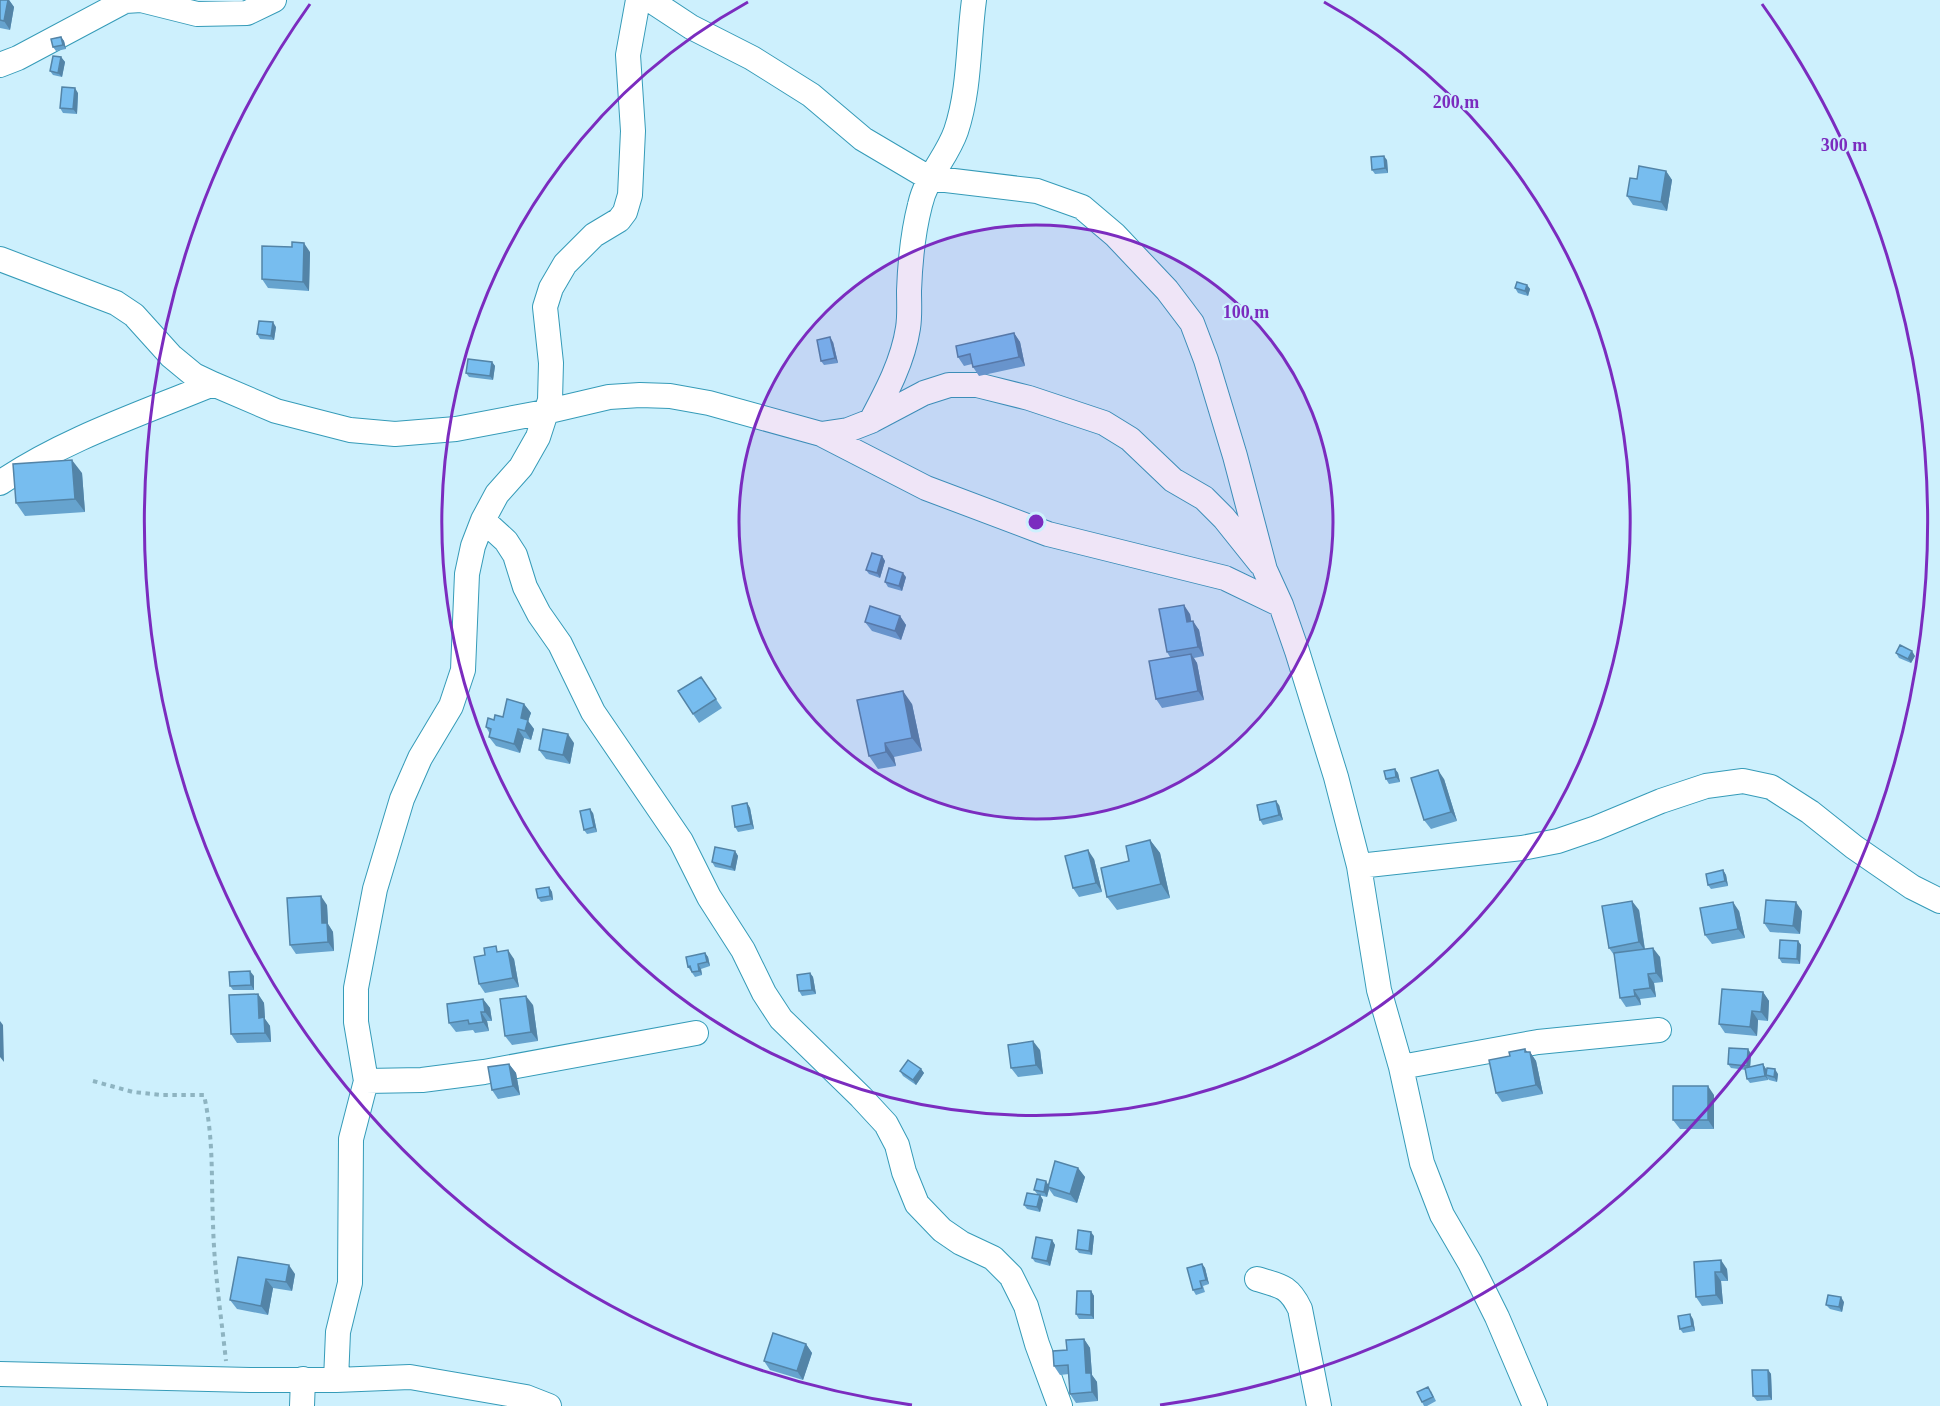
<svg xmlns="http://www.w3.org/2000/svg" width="1940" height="1406" font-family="'Times New Roman',serif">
<rect width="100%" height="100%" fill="#cdf0fd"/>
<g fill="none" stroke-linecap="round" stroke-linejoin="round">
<defs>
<path id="street" d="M 650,0 L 691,27 L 752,58 L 811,95 L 863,139 L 929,178 L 1037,191 L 1082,207 L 1115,235 L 1167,290 L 1192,323 L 1206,360 L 1235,456 L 1265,570 L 1281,605 L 1297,651 L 1336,777 L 1359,866 L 1379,990 L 1401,1067 L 1422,1163 L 1442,1215 L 1470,1263 L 1497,1317 L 1535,1406
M 0,65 L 18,58 L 125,1 L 141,0 L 197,14 L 247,13 L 274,0
M 0,259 L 116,303 L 134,315 L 171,356 L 194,375 L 213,384 L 276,411 L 350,430 L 395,434 L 456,429 L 545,412 L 609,397 L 640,395 L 670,396 L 709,403 L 821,434 L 848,430 L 871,421 L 924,393 L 949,385 L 977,385 L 1029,398 L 1104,423 L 1130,439 L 1173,480 L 1204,498 L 1224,518 L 1260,563
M 871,421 C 887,391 903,361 908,328 C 910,316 909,303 909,291 C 910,263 913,232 920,205 C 926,177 947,157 956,131 C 970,89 968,44 974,0
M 821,434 L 926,488 L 1048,534 L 1225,578 L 1281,605
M 0,483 C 62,440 143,413 213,384
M 483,520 L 506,541 L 515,555 L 525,587 L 539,614 L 560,644 L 593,712 L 681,841 L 709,897 L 743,950 L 764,993 L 781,1019 L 861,1097 L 886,1124 L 897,1145 L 904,1172 L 917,1204 L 942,1230 L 961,1243 L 993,1258 L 1011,1276 L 1026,1306 L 1037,1344 L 1060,1406
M 1359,866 L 1522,848 L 1558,841 L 1596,828 L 1661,801 L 1706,786 L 1743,781 L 1771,787 L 1810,812 L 1854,847 L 1912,887 L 1940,901
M 1401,1067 L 1538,1042 L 1659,1030
M 366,1081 L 422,1080 L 484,1072 L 696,1033
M 1257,1279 C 1281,1286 1289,1286 1300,1309 L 1319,1406
M 0,1374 L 250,1380 L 336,1380 L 410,1377 L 526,1397 L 549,1406
M 336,1380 L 338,1332 L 350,1283 L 351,1139 L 366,1081 L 356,1022 L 356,988 L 375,889 L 402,799 L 420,758 L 451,706 L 463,670 L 467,574 L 473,546 L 483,520 L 497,494 L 521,467 L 538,437 L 550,400 L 551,363 L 545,307 L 551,288 L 565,264 L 594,235 L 619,220 L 625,212 L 630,195 L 633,131 L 628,55 L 638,0
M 302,1406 L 303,1379"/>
</defs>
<use href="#street" stroke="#359bb8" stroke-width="26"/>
<path stroke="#8eb4c1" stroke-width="4" stroke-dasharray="4.5 4.5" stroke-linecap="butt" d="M 93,1081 L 133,1092 L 161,1095 L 204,1095 C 214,1141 211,1177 213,1223 C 214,1269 221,1315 226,1361"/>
<use href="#street" stroke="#fff" stroke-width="24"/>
</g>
<path fill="#66a3ce" d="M 0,0 L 9,0 L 14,7 L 10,30 L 0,28 Z
M 61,37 L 64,41 L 66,49 L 56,51 L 53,47 Z
M 61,57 L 65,62 L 62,77 L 53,75 L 50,71 Z
M 78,93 L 77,114 L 63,113 L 60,108 Z
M 1387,160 L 1388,173 L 1375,174 L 1372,170 Z
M 1666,171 L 1672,180 L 1667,211 L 1633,205 L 1627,196 L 1637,179 Z
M 310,252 L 309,291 L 268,288 L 262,279 Z
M 1527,285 L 1530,289 L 1528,296 L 1518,293 L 1515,288 Z
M 276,327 L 274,340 L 260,339 L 257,334 Z
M 1014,333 L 1020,342 L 1025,366 L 979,376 L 973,367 L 972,364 L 964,366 L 958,357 Z
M 833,342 L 838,363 L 824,365 L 821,361 Z
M 492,362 L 495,366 L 493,380 L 469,377 L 466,373 Z
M 82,473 L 85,512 L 25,516 L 16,503 Z
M 882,556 L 885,561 L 880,578 L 869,574 L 866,570 Z
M 906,577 L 902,591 L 888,587 L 885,582 Z
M 1190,614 L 1191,621 L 1199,630 L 1204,656 L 1194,658 L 1197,663 L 1204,700 L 1162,708 L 1156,699 L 1170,657 L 1167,652 Z
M 900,616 L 906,625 L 901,640 L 872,631 L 865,622 Z
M 1896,653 L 1915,656 L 1911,663 L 1899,658 Z
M 701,677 L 722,708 L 699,723 L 693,714 Z
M 524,704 L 531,713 L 528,721 L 534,729 L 531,740 L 524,738 L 520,753 L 496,746 L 489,737 L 490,734 L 486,727 L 494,720 L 503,717 Z
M 912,704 L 922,751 L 894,757 L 896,766 L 878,769 L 869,756 Z
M 574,743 L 570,764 L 546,759 L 539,750 Z
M 1395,769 L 1398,773 L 1400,782 L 1389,784 L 1386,779 Z
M 1444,779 L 1457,821 L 1431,829 L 1424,820 Z
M 747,803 L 750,808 L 754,829 L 738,832 L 735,827 Z
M 1279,805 L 1283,820 L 1263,825 L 1260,820 Z
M 593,813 L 597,832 L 587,834 L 584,830 Z
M 1150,840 L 1160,853 L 1170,898 L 1117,910 L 1107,897 L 1129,861 Z
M 735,851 L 738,856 L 735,871 L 715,867 L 712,862 Z
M 1094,859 L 1102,892 L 1079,897 L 1073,888 Z
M 1723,870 L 1726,875 L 1728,886 L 1711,889 L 1708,885 Z
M 549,887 L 552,892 L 553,900 L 541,902 L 538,898 Z
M 327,905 L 328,924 L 333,932 L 334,951 L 296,954 L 290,945 Z
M 1639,910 L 1645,949 L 1660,957 L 1663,982 L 1654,983 L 1656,997 L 1640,999 L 1641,1005 L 1626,1007 L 1620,998 L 1614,955 L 1609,948 Z
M 1739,911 L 1745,938 L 1712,944 L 1705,935 Z
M 1802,911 L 1800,934 L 1770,932 L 1764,923 Z
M 1798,941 L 1801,945 L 1800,964 L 1782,963 L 1779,958 Z
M 500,952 L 514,959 L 519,987 L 485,993 L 479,984 Z
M 705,953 L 708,957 L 710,966 L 701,969 L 702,975 L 695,977 L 688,967 Z
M 810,973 L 813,977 L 816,994 L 802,996 L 799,991 Z
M 254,976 L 254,990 L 233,990 L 230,986 Z
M 1763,992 L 1769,1001 L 1768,1021 L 1758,1020 L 1757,1036 L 1725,1033 L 1719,1024 Z
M 258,994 L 264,1003 L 265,1019 L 270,1026 L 271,1042 L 237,1043 L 231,1034 Z
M 483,999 L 490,1008 L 492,1021 L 487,1021 L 489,1031 L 475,1033 L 473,1030 L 456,1032 L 449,1023 Z
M 533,1005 L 538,1041 L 512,1045 L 505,1036 Z
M 1525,1049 L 1527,1052 L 1530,1052 L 1536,1061 L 1543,1094 L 1502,1102 L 1496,1093 L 1510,1056 Z
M 1748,1049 L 1751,1054 L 1750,1067 L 1763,1064 L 1767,1071 L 1778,1074 L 1777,1082 L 1769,1080 L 1768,1079 L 1768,1080 L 1750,1083 L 1747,1079 L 1746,1070 L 1731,1068 L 1728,1064 Z
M 1040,1050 L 1043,1074 L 1018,1077 L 1011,1068 Z
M 509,1064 L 516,1073 L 520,1095 L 498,1099 L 492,1090 Z
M 921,1069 L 924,1073 L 916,1085 L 903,1076 L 900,1071 Z
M 1714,1095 L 1714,1129 L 1680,1129 L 1673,1120 Z
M 1078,1168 L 1085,1177 L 1077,1203 L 1054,1196 L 1049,1189 L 1047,1197 L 1038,1195 L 1034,1190 L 1048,1184 Z
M 1040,1195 L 1043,1200 L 1040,1212 L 1027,1209 L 1024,1205 Z
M 1094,1236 L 1092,1255 L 1079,1253 L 1076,1249 Z
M 1052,1240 L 1055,1245 L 1050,1266 L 1035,1262 L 1032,1258 Z
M 238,1257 L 295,1274 L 292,1291 L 273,1288 L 268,1315 L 237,1309 L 230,1300 Z
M 1694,1262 L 1727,1269 L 1728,1281 L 1721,1281 L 1723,1304 L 1702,1306 L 1696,1297 Z
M 1202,1264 L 1205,1268 L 1209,1284 L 1203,1286 L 1205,1292 L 1196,1295 L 1193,1290 Z
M 1091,1291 L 1094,1296 L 1094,1319 L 1079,1319 L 1076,1314 Z
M 1844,1302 L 1842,1312 L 1830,1309 L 1826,1305 Z
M 1693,1319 L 1695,1331 L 1683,1333 L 1680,1329 Z
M 1084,1339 L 1090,1348 L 1092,1375 L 1097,1382 L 1098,1401 L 1076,1403 L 1070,1394 L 1069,1374 L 1060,1375 L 1054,1366 L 1067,1350 Z
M 806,1344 L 812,1353 L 803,1380 L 770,1370 L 764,1361 Z
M 1768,1370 L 1771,1374 L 1772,1400 L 1757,1401 L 1753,1396 Z
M 1431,1391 L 1436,1401 L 1427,1406 L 1424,1406 L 1422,1402 Z"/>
<path fill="#5384a7" d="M 8,0 L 9,0 L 14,7 L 10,30 L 4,21 Z
M 61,37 L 64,41 L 66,49 L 63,45 Z
M 61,57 L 65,62 L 62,77 L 58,73 Z
M 75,88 L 78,93 L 77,114 L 73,109 Z
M 1384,156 L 1387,160 L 1388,173 L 1385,168 Z
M 1666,171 L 1672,180 L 1667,211 L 1661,202 Z
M 304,243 L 310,252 L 309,291 L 303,282 Z
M 1527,285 L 1530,289 L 1528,296 L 1525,291 Z
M 273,322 L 276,327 L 274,340 L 271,336 Z
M 1014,333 L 1020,342 L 1025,366 L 1019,357 Z
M 830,337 L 833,342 L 838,363 L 835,358 Z
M 492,362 L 495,366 L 493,380 L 490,376 Z
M 72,460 L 82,473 L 85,512 L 75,499 Z
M 882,556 L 885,561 L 880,578 L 877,573 Z
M 903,573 L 906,577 L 902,591 L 899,586 Z
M 1184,605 L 1190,614 L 1193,631 L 1187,622 Z
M 900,616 L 906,625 L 901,640 L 895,631 Z
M 1193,621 L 1199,630 L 1204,656 L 1198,647 Z
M 1912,651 L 1915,656 L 1911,663 L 1908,659 Z
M 1191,654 L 1197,663 L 1204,700 L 1198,691 Z
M 903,691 L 912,704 L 922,751 L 912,738 Z
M 524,704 L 531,713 L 528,721 L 534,729 L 531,740 L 525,731 L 521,718 Z
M 518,729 L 524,738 L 520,753 L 514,744 Z
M 568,734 L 574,743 L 570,764 L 563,755 Z
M 885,743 L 894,757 L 896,766 L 886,752 Z
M 1395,769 L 1398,773 L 1400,782 L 1396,777 Z
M 1438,770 L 1444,779 L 1457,821 L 1451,812 Z
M 1276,801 L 1279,805 L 1283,820 L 1279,815 Z
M 747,803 L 750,808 L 754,829 L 751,824 Z
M 590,809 L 593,813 L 597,832 L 594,827 Z
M 1150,840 L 1160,853 L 1170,898 L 1161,884 Z
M 1088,850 L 1094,859 L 1102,892 L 1096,883 Z
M 735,851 L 738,856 L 735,871 L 731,867 Z
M 1723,870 L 1726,875 L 1728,886 L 1725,881 Z
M 549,887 L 552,892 L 553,900 L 550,896 Z
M 321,896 L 327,905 L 328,924 L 333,932 L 334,951 L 328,942 L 322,923 Z
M 1632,901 L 1639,910 L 1645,951 L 1639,942 Z
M 1733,902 L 1739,911 L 1745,938 L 1738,929 Z
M 1796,902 L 1802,911 L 1800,934 L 1793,926 Z
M 1798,941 L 1801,945 L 1800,964 L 1797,959 Z
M 1653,948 L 1660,957 L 1663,982 L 1656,973 Z
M 508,950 L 514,959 L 519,987 L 513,978 Z
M 705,953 L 708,957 L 710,966 L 707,962 Z
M 698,964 L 701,969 L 702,975 L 699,971 Z
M 250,971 L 254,976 L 254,990 L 251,985 Z
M 810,973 L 813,977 L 816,994 L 812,990 Z
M 1648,974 L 1654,983 L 1656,997 L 1650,988 Z
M 1634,990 L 1640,999 L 1641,1005 L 1635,996 Z
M 1763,992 L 1769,1001 L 1768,1021 L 1761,1012 Z
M 258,994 L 264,1003 L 265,1019 L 270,1026 L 271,1042 L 265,1033 L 259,1018 Z
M 526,996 L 533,1005 L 538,1041 L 531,1032 Z
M 483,999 L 490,1008 L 492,1021 L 485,1012 Z
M 1752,1011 L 1758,1020 L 1757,1036 L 1750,1027 Z
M 481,1012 L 487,1021 L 489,1031 L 483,1022 Z
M 0,1021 L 3,1025 L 4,1062 L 0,1057 Z
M 1033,1041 L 1040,1050 L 1043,1074 L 1036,1065 Z
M 1525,1049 L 1531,1057 L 1530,1052 L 1536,1061 L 1543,1094 L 1536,1085 Z
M 1748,1049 L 1751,1054 L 1750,1070 L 1747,1066 Z
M 509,1064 L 516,1073 L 520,1095 L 513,1086 Z
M 1763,1064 L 1766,1069 L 1768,1076 L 1766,1075 L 1768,1080 L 1765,1076 Z
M 921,1069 L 924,1073 L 916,1085 L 913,1080 Z
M 1775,1069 L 1778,1074 L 1777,1082 L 1774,1077 Z
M 1708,1086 L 1714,1095 L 1714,1129 L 1708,1120 Z
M 1078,1168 L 1085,1177 L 1077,1203 L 1070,1194 Z
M 1046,1181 L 1049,1186 L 1048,1187 L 1049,1189 L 1047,1197 L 1044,1192 Z
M 1040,1195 L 1043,1200 L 1040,1212 L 1037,1207 Z
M 1091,1232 L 1094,1236 L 1092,1255 L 1089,1251 Z
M 1052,1240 L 1055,1245 L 1050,1266 L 1047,1261 Z
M 1721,1260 L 1727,1269 L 1728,1281 L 1721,1272 Z
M 1202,1264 L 1205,1268 L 1209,1284 L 1206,1280 Z
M 289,1265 L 295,1274 L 292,1291 L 286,1282 Z
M 1715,1272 L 1721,1281 L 1723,1304 L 1716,1295 Z
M 266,1279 L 273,1288 L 268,1315 L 261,1306 Z
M 1091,1291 L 1094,1296 L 1094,1319 L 1091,1315 Z
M 1841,1297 L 1844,1302 L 1842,1312 L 1839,1307 Z
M 1690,1314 L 1693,1319 L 1695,1331 L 1692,1326 Z
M 1084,1339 L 1090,1348 L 1092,1375 L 1097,1382 L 1098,1401 L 1092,1392 L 1086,1373 Z
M 806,1344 L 812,1353 L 803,1380 L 797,1371 Z
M 1768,1370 L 1771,1374 L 1772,1400 L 1769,1396 Z"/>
<path fill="#77bdef" stroke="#5384a7" stroke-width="1.5" d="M 0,0 L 8,0 L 4,21 L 0,20 Z
M 61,37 L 63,45 L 53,47 L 51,39 Z
M 53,56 L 61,57 L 58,73 L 50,71 Z
M 62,87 L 75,88 L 73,109 L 60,108 Z
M 1384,156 L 1385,168 L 1372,170 L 1371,157 Z
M 1639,166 L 1666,171 L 1661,202 L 1627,196 L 1630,178 L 1637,179 Z
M 292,242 L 304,243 L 303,282 L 262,279 L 262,246 L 292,247 Z
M 1517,282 L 1527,285 L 1525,291 L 1515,288 Z
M 259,321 L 273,322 L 271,336 L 257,334 Z
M 1014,333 L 1019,357 L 973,367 L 970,354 L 958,357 L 956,346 Z
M 830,337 L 835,358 L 821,361 L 817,340 Z
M 468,359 L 492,362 L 490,376 L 466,373 Z
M 72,460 L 75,499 L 16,503 L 13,464 Z
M 872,553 L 882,556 L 877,573 L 866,570 Z
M 889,568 L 903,573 L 899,586 L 885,582 Z
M 1184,605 L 1187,622 L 1193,621 L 1198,647 L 1167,652 L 1159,609 Z
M 870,606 L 900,616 L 895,631 L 865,622 Z
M 1900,645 L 1912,651 L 1908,659 L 1896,653 Z
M 1191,654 L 1198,691 L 1156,699 L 1149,661 Z
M 701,677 L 716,699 L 693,714 L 678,691 Z
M 903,691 L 912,738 L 885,743 L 886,752 L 869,756 L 857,700 Z
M 507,699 L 524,704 L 521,718 L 528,720 L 525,731 L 518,729 L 514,744 L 489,737 L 491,729 L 486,727 L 488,718 L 494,720 L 495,715 L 503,717 Z
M 543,729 L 568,734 L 563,755 L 539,750 Z
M 1395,769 L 1396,777 L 1386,779 L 1384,771 Z
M 1438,770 L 1451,812 L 1424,820 L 1411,778 Z
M 1276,801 L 1279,815 L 1260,820 L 1257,805 Z
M 747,803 L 751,824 L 735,827 L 732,806 Z
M 590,809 L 594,827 L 584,830 L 580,811 Z
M 1150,840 L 1161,884 L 1107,897 L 1101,868 L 1129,861 L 1126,846 Z
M 715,847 L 735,851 L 731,867 L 712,862 Z
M 1088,850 L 1096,883 L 1073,888 L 1065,856 Z
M 1723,870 L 1725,881 L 1708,885 L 1706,874 Z
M 549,887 L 550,896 L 538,898 L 536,889 Z
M 321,896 L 322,923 L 327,923 L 328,942 L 290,945 L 287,898 Z
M 1766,900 L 1796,902 L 1793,926 L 1764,923 Z
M 1632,901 L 1639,942 L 1609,948 L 1602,906 Z
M 1733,902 L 1738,929 L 1705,935 L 1700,908 Z
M 1780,940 L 1798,941 L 1797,959 L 1779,958 Z
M 496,946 L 497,952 L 508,950 L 513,978 L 479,984 L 474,957 L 485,955 L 484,948 Z
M 1653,948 L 1656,973 L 1648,974 L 1650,988 L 1634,990 L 1635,996 L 1620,998 L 1614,953 Z
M 705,953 L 707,962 L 698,964 L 699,971 L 692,972 L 690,966 L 688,967 L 686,957 Z
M 250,971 L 251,985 L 230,986 L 229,972 Z
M 810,973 L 812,990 L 799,991 L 797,975 Z
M 1722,989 L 1763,992 L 1761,1012 L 1752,1011 L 1750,1027 L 1719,1024 Z
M 258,994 L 259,1018 L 264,1017 L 265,1033 L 231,1034 L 229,995 Z
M 526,996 L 531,1032 L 505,1036 L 500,999 Z
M 483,999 L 485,1012 L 481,1012 L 483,1022 L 469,1024 L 468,1020 L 449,1023 L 447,1004 Z
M 1033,1041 L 1036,1065 L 1011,1068 L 1008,1045 Z
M 1729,1048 L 1748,1049 L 1747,1066 L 1728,1064 Z
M 1525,1049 L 1525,1052 L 1530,1052 L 1536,1085 L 1496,1093 L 1489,1060 L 1510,1056 L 1509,1052 Z
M 908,1060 L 921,1069 L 913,1080 L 900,1071 Z
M 509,1064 L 513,1086 L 492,1090 L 488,1067 Z
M 1763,1064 L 1765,1076 L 1747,1079 L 1745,1068 Z
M 1767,1068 L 1775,1069 L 1774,1077 L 1766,1075 Z
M 1673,1086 L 1708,1086 L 1708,1120 L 1673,1120 Z
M 1055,1161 L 1078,1168 L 1070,1194 L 1048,1187 Z
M 1037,1179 L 1046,1181 L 1044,1192 L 1034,1190 Z
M 1027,1193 L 1040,1195 L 1037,1207 L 1024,1205 Z
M 1078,1230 L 1091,1232 L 1089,1251 L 1076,1249 Z
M 1036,1237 L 1052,1240 L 1047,1261 L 1032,1258 Z
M 238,1257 L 289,1265 L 286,1282 L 266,1279 L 261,1306 L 230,1300 Z
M 1721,1260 L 1721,1272 L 1715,1272 L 1716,1295 L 1696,1297 L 1694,1262 Z
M 1202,1264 L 1206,1280 L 1200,1281 L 1202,1288 L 1193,1290 L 1187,1268 Z
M 1077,1291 L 1091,1291 L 1091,1315 L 1076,1314 Z
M 1828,1295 L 1841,1297 L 1839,1307 L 1826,1305 Z
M 1690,1314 L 1692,1326 L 1680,1329 L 1678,1316 Z
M 773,1333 L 806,1344 L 797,1371 L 764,1361 Z
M 1084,1339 L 1086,1373 L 1091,1373 L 1092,1392 L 1070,1394 L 1068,1365 L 1054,1366 L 1053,1351 L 1067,1350 L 1066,1340 Z
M 1752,1370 L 1768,1370 L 1769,1396 L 1753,1396 Z
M 1428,1387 L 1433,1397 L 1422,1402 L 1417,1392 Z"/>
<circle cx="1036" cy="522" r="297" fill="#7b2cbf" fill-opacity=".12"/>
<g fill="none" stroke="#7b2cbf" stroke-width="3">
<circle cx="1036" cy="522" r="297"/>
<path d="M1324 2A594 594 0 1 1 748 2"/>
<path d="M912 1405A892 892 0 0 1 310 4M1762 4A892 892 0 0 1 1160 1405"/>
</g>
<circle cx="1036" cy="522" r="9" fill="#7b2cbf" stroke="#cdf0fd" stroke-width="3"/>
<g font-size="18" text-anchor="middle" font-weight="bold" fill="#7b2cbf" stroke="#cdf0fd" stroke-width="4.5" stroke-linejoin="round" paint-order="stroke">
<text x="1456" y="108">200 m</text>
<text x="1844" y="151">300 m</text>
<text x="1246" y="318">100 m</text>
</g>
</svg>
